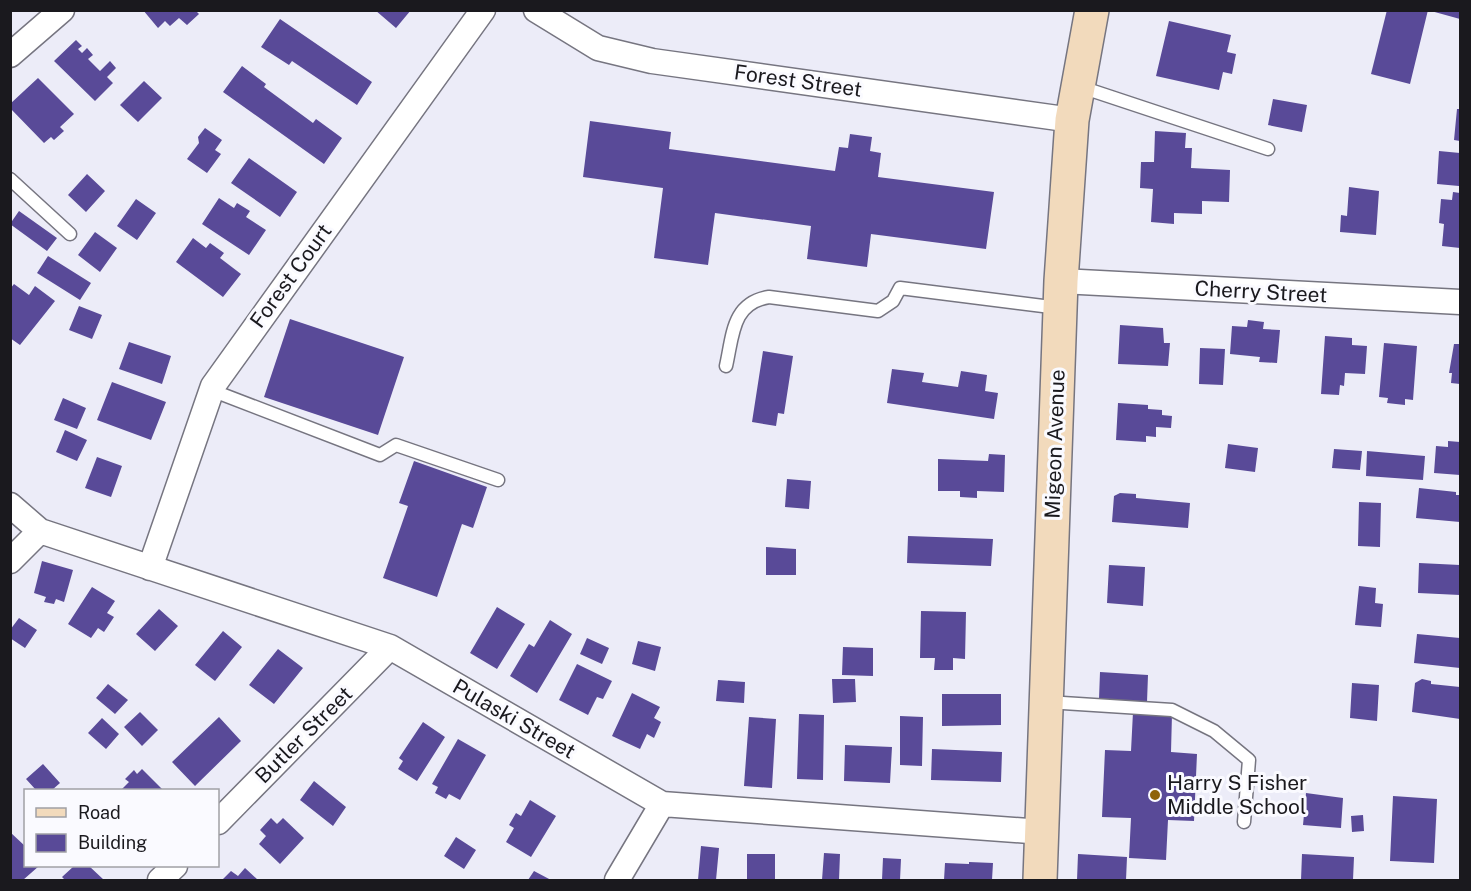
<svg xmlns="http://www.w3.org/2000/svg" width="1471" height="891" font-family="'Public Sans',sans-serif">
<rect width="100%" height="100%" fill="#ececf8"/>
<path fill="#594a98" d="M 143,10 L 195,10 L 199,14 L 187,25 L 179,18 L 170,26 L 165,21 L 158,28 Z
M 375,10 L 411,10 L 396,28 Z
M 1387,10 L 1428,10 L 1410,84 L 1371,74 Z
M 1431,10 L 1460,10 L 1460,19 L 1431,11 Z
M 280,19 L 372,82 L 357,105 L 292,61 L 289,65 L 261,47 Z
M 1169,21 L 1231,35 L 1227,52 L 1236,54 L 1232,74 L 1223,72 L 1219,90 L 1156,76 Z
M 76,40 L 82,46 L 78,49 L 82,53 L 87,48 L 93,55 L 88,59 L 100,71 L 110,61 L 116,68 L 107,77 L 113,83 L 95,101 L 54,61 Z
M 242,66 L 266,84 L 264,87 L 313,123 L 316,119 L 342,138 L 324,164 L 223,92 Z
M 38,78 L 74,114 L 60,127 L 64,131 L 54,140 L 51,137 L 44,143 L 10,108 L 10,104 Z
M 144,81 L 162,98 L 138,122 L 120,105 Z
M 1273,99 L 1307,105 L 1302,132 L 1268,125 Z
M 1457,109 L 1460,109 L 1460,141 L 1454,140 Z
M 590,121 L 671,132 L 669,149 L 835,171 L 839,147 L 848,148 L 850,134 L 872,137 L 870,151 L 881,153 L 878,177 L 994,192 L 986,249 L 871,234 L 867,267 L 807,259 L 811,226 L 715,213 L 708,265 L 654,258 L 663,188 L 583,177 Z
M 205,128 L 222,140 L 215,150 L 221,154 L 207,173 L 187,159 L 199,143 L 198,137 Z
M 1155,131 L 1186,133 L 1185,148 L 1192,148 L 1191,168 L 1230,170 L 1229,202 L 1202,201 L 1202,214 L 1174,213 L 1174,224 L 1151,222 L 1153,189 L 1140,188 L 1141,162 L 1154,162 Z
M 1439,151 L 1460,153 L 1459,186 L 1437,184 Z
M 249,158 L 297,192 L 280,217 L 231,183 Z
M 87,174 L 105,191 L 86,212 L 68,195 Z
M 1349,187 L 1379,191 L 1376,235 L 1340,232 L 1341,215 L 1347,216 Z
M 1453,192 L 1460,193 L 1460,248 L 1442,246 L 1444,224 L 1439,223 L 1441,199 L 1452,200 Z
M 219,198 L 234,208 L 237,203 L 250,211 L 246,217 L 266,230 L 249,255 L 202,224 Z
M 136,199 L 156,213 L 137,240 L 117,226 Z
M 19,211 L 57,238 L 47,251 L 10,224 Z
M 95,232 L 117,248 L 100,272 L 78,255 Z
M 193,238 L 206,248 L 210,243 L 224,253 L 220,258 L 241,274 L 223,297 L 176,262 Z
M 48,256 L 91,283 L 80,300 L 37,273 Z
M 14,284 L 29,295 L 35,286 L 55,301 L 20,345 L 10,338 L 10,289 Z
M 79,306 L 102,315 L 92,339 L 69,330 Z
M 290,319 L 404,357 L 378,435 L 264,397 Z
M 1248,320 L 1264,322 L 1263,329 L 1280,330 L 1277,363 L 1259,362 L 1260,357 L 1230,354 L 1232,326 L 1247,327 Z
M 1120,325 L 1163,328 L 1164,343 L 1170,343 L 1168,366 L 1118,364 Z
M 1325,336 L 1352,338 L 1352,345 L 1367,346 L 1365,374 L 1345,373 L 1344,386 L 1340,385 L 1339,395 L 1321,394 Z
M 129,342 L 171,356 L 162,384 L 119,369 Z
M 1384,343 L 1417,346 L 1413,400 L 1405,399 L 1405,405 L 1387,403 L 1388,398 L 1379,397 Z
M 1454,344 L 1460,344 L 1460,384 L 1451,383 L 1452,373 L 1449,373 Z
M 1200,348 L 1225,349 L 1223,385 L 1199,384 Z
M 763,351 L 793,356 L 784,414 L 778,413 L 776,426 L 752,422 Z
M 892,369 L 924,373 L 922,382 L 958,387 L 961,371 L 987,375 L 985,391 L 998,393 L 994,419 L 887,403 Z
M 112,382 L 166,402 L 151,440 L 97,420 Z
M 63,398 L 86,408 L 77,429 L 54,420 Z
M 1118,403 L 1148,405 L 1148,409 L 1162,410 L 1162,415 L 1172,416 L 1171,428 L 1156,427 L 1156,437 L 1146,436 L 1146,442 L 1116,440 Z
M 65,430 L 87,440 L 77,461 L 56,452 Z
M 1448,441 L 1460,442 L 1460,475 L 1434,473 L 1436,446 L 1448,447 Z
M 1228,444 L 1258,448 L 1255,472 L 1225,468 Z
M 1334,449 L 1362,451 L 1360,470 L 1332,468 Z
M 1367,451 L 1425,456 L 1423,480 L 1366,476 Z
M 989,454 L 1005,455 L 1004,492 L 977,491 L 977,498 L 960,497 L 960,491 L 938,491 L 938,459 L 988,461 Z
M 97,457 L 122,466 L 111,497 L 85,488 Z
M 414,461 L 487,487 L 473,528 L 462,524 L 437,597 L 383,578 L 408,506 L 399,503 Z
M 787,479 L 811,481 L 809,509 L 785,507 Z
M 1419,488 L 1456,492 L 1456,495 L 1460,495 L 1460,522 L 1416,518 Z
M 1120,493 L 1136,494 L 1136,498 L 1190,503 L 1188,528 L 1112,522 L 1114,496 Z
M 1359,502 L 1381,503 L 1380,547 L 1358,546 Z
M 908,536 L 993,539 L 991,566 L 907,563 Z
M 766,547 L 796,549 L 796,575 L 766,575 Z
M 42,561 L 73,570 L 64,602 L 56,599 L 54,604 L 44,602 L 46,597 L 34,593 Z
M 1419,563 L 1460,565 L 1460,595 L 1418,593 Z
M 1109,565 L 1145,567 L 1143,606 L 1107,603 Z
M 1359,586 L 1376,588 L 1375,603 L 1383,604 L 1381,627 L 1355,625 Z
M 92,587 L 115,601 L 107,613 L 114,617 L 104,632 L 98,628 L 91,638 L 68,624 Z
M 497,607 L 525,624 L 497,669 L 470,653 Z
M 159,609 L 178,626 L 155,651 L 136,634 Z
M 921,611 L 966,612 L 965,659 L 953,658 L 953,670 L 934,670 L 935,658 L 920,658 Z
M 19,618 L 37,630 L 25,648 L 10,638 L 10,630 Z
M 550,620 L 572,634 L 537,693 L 510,676 L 529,644 L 534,647 Z
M 223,631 L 242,647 L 215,681 L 195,665 Z
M 1417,634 L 1460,638 L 1460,668 L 1414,663 Z
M 587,638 L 609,648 L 602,664 L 580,654 Z
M 638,641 L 661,647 L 655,671 L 632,664 Z
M 843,647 L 873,648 L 873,676 L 842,675 Z
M 278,649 L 303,668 L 274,704 L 249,685 Z
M 577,664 L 612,681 L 603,699 L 597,697 L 588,715 L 559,700 Z
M 1100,672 L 1148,675 L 1147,702 L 1099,699 Z
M 832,679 L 855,679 L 856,702 L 833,703 Z
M 1422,679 L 1431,681 L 1431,684 L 1460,687 L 1460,719 L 1412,712 L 1415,683 Z
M 718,680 L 745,682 L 744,703 L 716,701 Z
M 1352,683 L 1379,685 L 1377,721 L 1350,718 Z
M 108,684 L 128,700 L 115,714 L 96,698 Z
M 632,693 L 660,707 L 654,718 L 661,722 L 654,738 L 647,734 L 640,749 L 612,736 Z
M 942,694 L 1001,694 L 1001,725 L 942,726 Z
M 140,712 L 158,730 L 142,746 L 124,727 Z
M 1133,712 L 1172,714 L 1171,752 L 1197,754 L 1194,821 L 1168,820 L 1166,860 L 1129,858 L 1131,818 L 1102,817 L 1105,750 L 1131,751 Z
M 799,714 L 824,715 L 823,780 L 797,779 Z
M 900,716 L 923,717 L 922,766 L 900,765 Z
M 219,717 L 241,741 L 195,786 L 172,762 Z
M 749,717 L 776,719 L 772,788 L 744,786 Z
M 102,718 L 119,734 L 106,749 L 88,733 Z
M 423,722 L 445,737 L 417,781 L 398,769 L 403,761 L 399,758 Z
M 458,739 L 486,755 L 460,800 L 449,794 L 446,799 L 435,793 L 438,787 L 432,784 Z
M 845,745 L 892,747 L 890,783 L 844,781 Z
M 932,749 L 1002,752 L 1001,782 L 931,780 Z
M 43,764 L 60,783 L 52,790 L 36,790 L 26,779 Z
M 142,769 L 163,790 L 121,790 L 129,782 L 125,779 L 134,770 L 137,774 Z
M 314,781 L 346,807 L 333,826 L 300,800 Z
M 1306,793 L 1343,798 L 1341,828 L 1303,825 Z
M 1393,796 L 1437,799 L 1434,863 L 1390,861 Z
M 530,800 L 556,816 L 531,857 L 506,842 L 514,828 L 509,825 L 516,813 L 521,816 Z
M 1363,815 L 1364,831 L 1352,832 L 1351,816 Z
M 271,818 L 277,824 L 283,818 L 304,838 L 280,864 L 259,844 L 266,836 L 260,830 Z
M 10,832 L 26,847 L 26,866 L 39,866 L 23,880 L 10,880 Z
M 456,837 L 476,850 L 464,869 L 444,856 Z
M 701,846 L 719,848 L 716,880 L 698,880 Z
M 824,853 L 840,854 L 839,880 L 822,880 Z
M 747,854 L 775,854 L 775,880 L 747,880 Z
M 1078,854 L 1127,857 L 1126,880 L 1077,880 Z
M 1302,854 L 1354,857 L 1353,880 L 1301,880 Z
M 883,858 L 901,859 L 900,880 L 882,880 Z
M 969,862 L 993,863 L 992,880 L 944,880 L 945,863 L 969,864 Z
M 74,866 L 89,866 L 104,880 L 65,880 L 62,877 Z
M 245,868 L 258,880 L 222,880 L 231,871 L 238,876 Z
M 534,871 L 551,880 L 528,880 Z"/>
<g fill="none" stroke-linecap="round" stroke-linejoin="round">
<defs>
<path id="lane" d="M 1081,87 L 1268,149
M 10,179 L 70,234
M 726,366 C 733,335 732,303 769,297 L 878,311 L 893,301 L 900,288 L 1059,308
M 211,390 L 380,455 L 396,445 L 498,480
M 1047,702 L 1172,710 L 1214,731 L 1249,760 L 1244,822"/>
<path id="street" d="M 536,10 L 598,48 L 652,61 L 1072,120
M 10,55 L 62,10
M 1061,281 L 1460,302
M 10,505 L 40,531 L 390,647 L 662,804 L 1042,832
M 10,561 L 40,531
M 150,568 L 213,386 L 483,10
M 218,822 L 390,647
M 160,880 L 175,866
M 617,880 L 662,804"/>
<path id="secondary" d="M 1040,880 L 1061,281 L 1072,120 L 1092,10"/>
</defs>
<use href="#lane" stroke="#767580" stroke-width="15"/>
<use href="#street" stroke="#767580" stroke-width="27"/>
<use href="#secondary" stroke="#767580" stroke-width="36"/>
<use href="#lane" stroke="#fff" stroke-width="12"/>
<use href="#street" stroke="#fff" stroke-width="24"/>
<use href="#secondary" stroke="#f2dabc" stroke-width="33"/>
</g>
<circle fill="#8f630a" stroke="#fafaff" stroke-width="2" cx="1155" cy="795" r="6"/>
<g text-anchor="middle" stroke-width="6" stroke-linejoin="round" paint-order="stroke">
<g font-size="21" fill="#1a191e" stroke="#fafaff">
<text transform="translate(798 81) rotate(8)" y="7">Forest Street</text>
<text transform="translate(291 276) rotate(-54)" y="7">Forest Court</text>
<text transform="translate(1261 292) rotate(3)" y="7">Cherry Street</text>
<text transform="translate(1055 444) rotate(-88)" y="7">Migeon Avenue</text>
<text transform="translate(514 719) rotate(30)" y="7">Pulaski Street</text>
<text transform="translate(304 735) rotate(-45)" y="7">Butler Street</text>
</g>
<g font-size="21" fill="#1a191e" stroke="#fafaff" text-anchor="start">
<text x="1167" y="790">Harry S Fisher<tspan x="1167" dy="24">Middle School</tspan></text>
</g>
</g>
<rect width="1471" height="891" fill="none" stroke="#1a191e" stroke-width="24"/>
<rect x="24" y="789" width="195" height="78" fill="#fafaff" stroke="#a0a0a5" stroke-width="1.5"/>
<rect x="36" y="808" width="30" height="9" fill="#f2dabc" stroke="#a0a0a5" stroke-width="1.5"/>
<text x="78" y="819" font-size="18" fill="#1a191e">Road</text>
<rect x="36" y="834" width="30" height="18" fill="#594a98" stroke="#a0a0a5" stroke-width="1.5"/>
<text x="78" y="849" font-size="18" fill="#1a191e">Building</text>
</svg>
